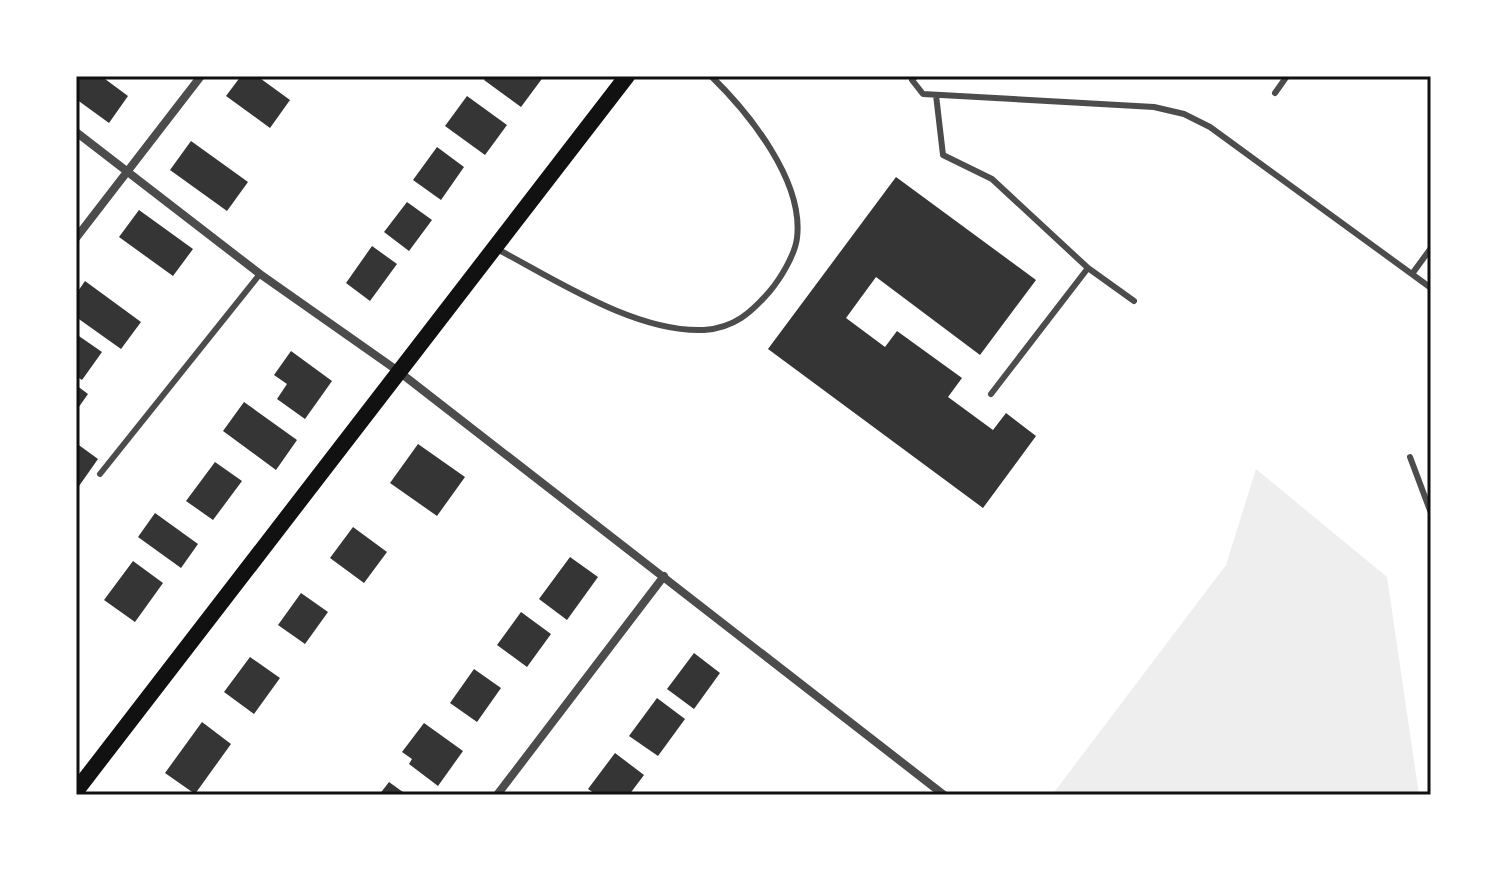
<svg xmlns="http://www.w3.org/2000/svg" width="1507" height="871" font-family="Spectral,serif">
<rect width="100%" height="100%" fill="#fff"/>
<path fill="#eee" d="M 1256,469 L 1387,577 L 1419,795 L 1052,795 L 1226,565 Z"/>
<path fill="#353535" d="M 76,76 L 101,76 L 128,96 L 109,123 L 76,99 Z
M 241,76 L 257,76 L 290,100 L 270,128 L 226,96 Z
M 487,76 L 544,76 L 521,107 L 484,80 Z
M 467,96 L 507,125 L 485,155 L 445,126 Z
M 191,141 L 248,182 L 227,211 L 170,170 Z
M 437,147 L 464,167 L 441,200 L 413,180 Z
M 896,177 L 1036,280 L 980,355 L 876,277 L 846,318 L 885,347 L 897,331 L 962,378 L 948,397 L 993,430 L 1006,413 L 1036,436 L 983,508 L 768,349 Z
M 407,202 L 432,220 L 409,251 L 384,232 Z
M 139,210 L 193,249 L 173,276 L 119,237 Z
M 372,246 L 397,264 L 370,301 L 346,283 Z
M 85,281 L 141,322 L 121,349 L 76,317 L 76,294 Z
M 76,334 L 102,352 L 82,380 L 76,376 Z
M 291,351 L 332,381 L 305,419 L 277,399 L 287,384 L 274,375 Z
M 76,385 L 88,394 L 76,411 Z
M 244,402 L 297,440 L 276,470 L 223,431 Z
M 76,443 L 98,459 L 79,486 L 76,484 Z
M 418,444 L 465,477 L 437,516 L 390,483 Z
M 215,462 L 242,481 L 213,520 L 186,501 Z
M 155,513 L 198,544 L 181,568 L 138,537 Z
M 353,527 L 387,552 L 364,583 L 330,558 Z
M 570,557 L 598,577 L 567,620 L 539,599 Z
M 133,561 L 163,583 L 135,622 L 104,600 Z
M 301,593 L 328,612 L 305,644 L 278,625 Z
M 521,612 L 551,634 L 527,667 L 497,645 Z
M 694,653 L 720,673 L 694,709 L 667,689 Z
M 250,657 L 280,678 L 254,714 L 224,692 Z
M 474,669 L 501,688 L 477,722 L 450,703 Z
M 657,698 L 685,719 L 658,756 L 629,736 Z
M 202,722 L 231,744 L 195,794 L 165,773 Z
M 424,723 L 463,751 L 438,786 L 409,764 L 412,759 L 402,752 Z
M 615,753 L 644,775 L 629,795 L 597,795 L 588,789 Z
M 389,782 L 407,795 L 379,795 Z"/>
<g fill="none" stroke-linecap="round" stroke-linejoin="round">
<path stroke="#4c4c4c" stroke-width="6" d="M 916,76 L 912,80 L 923,94 L 1154,107 L 1184,114 L 1210,127 L 1431,288
M 1275,93 L 1287,76
M 936,95 L 943,155 L 992,179 L 1088,268 L 1134,301
M 497,249 C 556,280 636,333 704,330 C 734,328 751,313 770,291 C 780,279 795,255 797,238 C 804,181 749,113 711,76
M 1412,274 L 1431,248
M 991,394 L 1088,268
M 1410,457 L 1431,513
M 100,474 L 260,274"/>
<path stroke="#4c4c4c" stroke-width="8" d="M 76,132 L 260,274 L 398,371 L 944,795
M 76,238 L 201,76
M 497,795 L 664,576"/>
<path stroke="#111" stroke-width="16" d="M 76,791 L 627,76"/>
</g>
<rect width="1507" height="871" fill="none" stroke="#ffffff" stroke-width="156"/>
<rect x="78" y="78" width="1351" height="715" fill="none" stroke="#111" stroke-width="3"/>
</svg>
